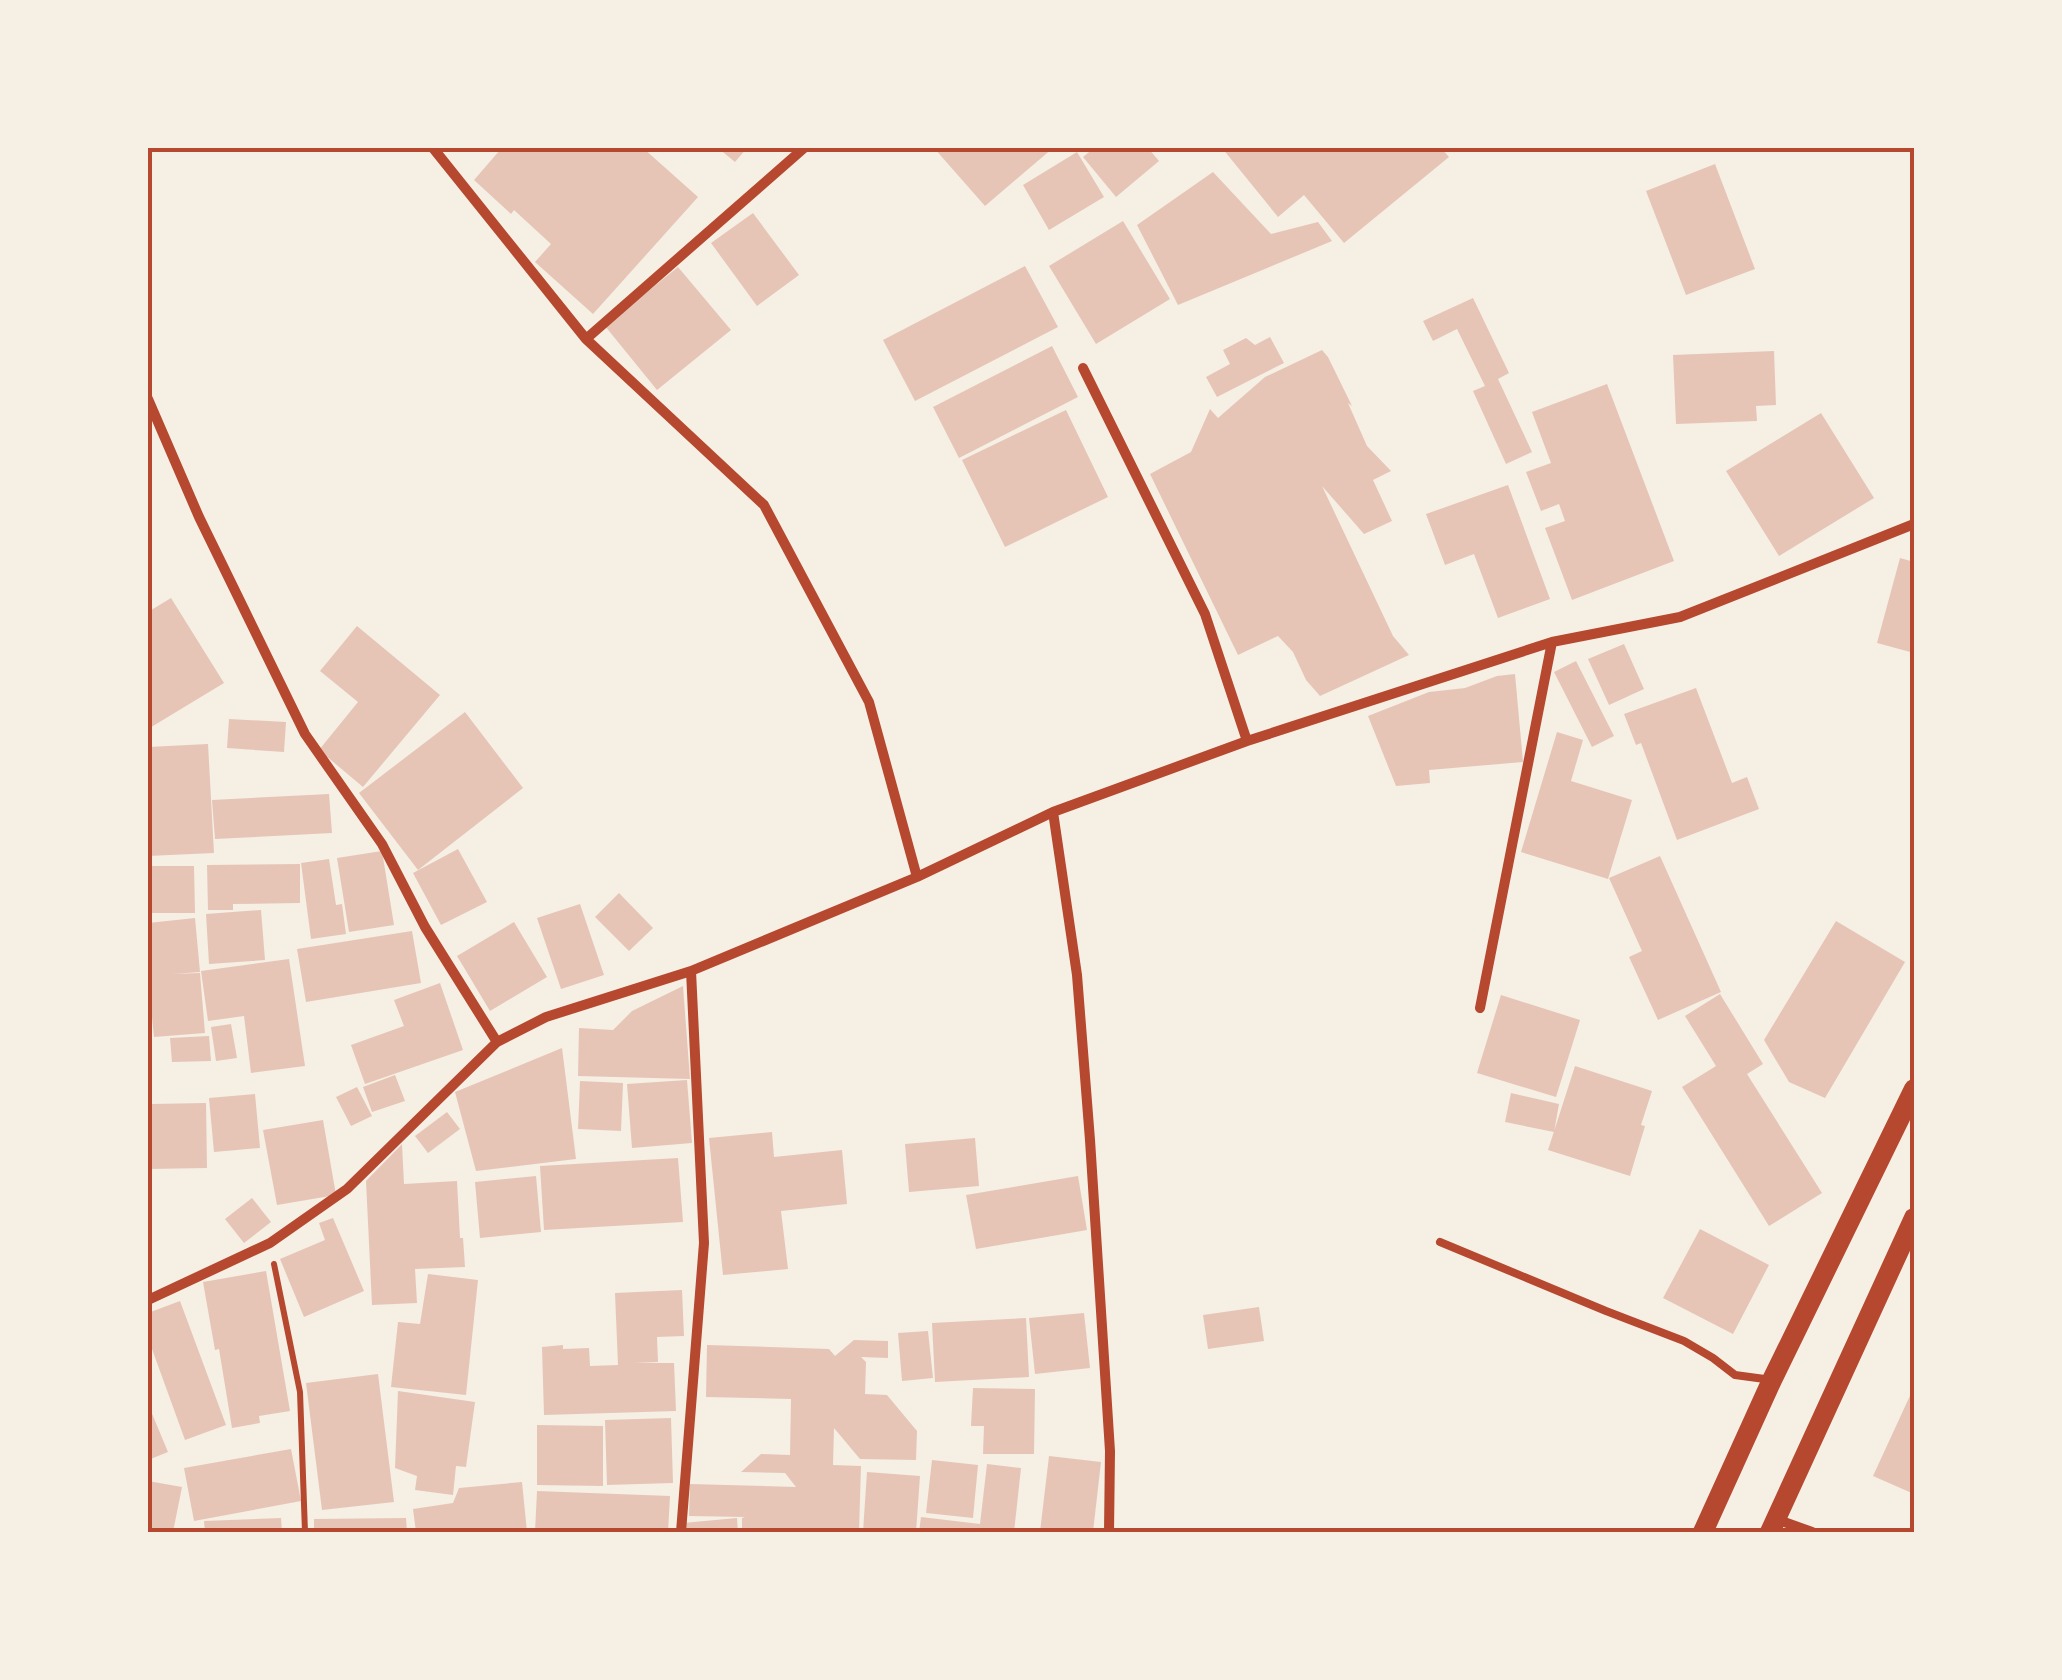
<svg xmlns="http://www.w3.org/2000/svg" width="2062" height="1680" font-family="Quicksand,sans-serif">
<rect width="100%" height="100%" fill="#f6efe4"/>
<path fill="#e6c5b7" d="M 497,148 L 643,148 L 698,197 L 593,314 L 535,262 L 551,244 L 514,210 L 511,214 L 474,180 L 500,150 Z
M 718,148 L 747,148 L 735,162 Z
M 934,148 L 1053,148 L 985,206 Z
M 1094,148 L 1148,148 L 1159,161 L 1116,197 L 1083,157 Z
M 1222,148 L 1441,148 L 1449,157 L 1344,243 L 1304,195 L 1278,217 Z
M 1077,152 L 1104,197 L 1049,230 L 1023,185 Z
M 1715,164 L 1755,269 L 1686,295 L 1646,191 Z
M 1213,172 L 1271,234 L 1318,222 L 1332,241 L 1178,305 L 1137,225 Z
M 753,213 L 799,275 L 757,306 L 711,243 Z
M 1123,221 L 1170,299 L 1096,344 L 1049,266 Z
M 1025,266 L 1058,327 L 915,401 L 883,340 Z
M 678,267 L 731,330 L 657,390 L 605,326 Z
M 1473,298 L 1509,373 L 1498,379 L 1532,452 L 1506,464 L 1473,391 L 1485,386 L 1457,329 L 1433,341 L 1423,321 Z
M 1270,337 L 1284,363 L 1217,397 L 1206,377 L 1230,364 L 1223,350 L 1246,338 L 1255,345 Z
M 1052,346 L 1078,397 L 959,458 L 933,407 Z
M 1322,350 L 1328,357 L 1352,406 L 1348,403 L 1367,446 L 1391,471 L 1373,480 L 1392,521 L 1364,534 L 1322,486 L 1393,636 L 1409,655 L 1320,696 L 1306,680 L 1293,652 L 1278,636 L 1238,655 L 1150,474 L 1191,452 L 1210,409 L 1218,418 L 1265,377 Z
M 1774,351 L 1776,405 L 1756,406 L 1757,421 L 1676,424 L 1673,355 Z
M 1607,384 L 1674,561 L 1572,600 L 1545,528 L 1565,521 L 1559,504 L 1541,511 L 1526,472 L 1551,463 L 1532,412 Z
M 1066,410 L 1108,497 L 1005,547 L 962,460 Z
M 1821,413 L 1874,498 L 1779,556 L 1726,471 Z
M 1508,485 L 1550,599 L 1498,618 L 1474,554 L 1445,565 L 1426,514 Z
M 1900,558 L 1914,562 L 1914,653 L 1877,643 Z
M 171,598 L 224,683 L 148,729 L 148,612 Z
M 357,626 L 440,695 L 363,787 L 319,750 L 358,702 L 320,671 Z
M 1624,644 L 1644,689 L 1609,705 L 1588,659 Z
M 1576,661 L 1614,736 L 1592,747 L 1554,672 Z
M 1515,674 L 1523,762 L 1429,770 L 1430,783 L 1396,786 L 1368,716 L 1429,692 L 1465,688 L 1497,676 Z
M 1696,688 L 1732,783 L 1747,777 L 1759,809 L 1677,840 L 1641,743 L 1636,745 L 1624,714 Z
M 465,712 L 523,788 L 418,870 L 359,793 Z
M 229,719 L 286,722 L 284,752 L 227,748 Z
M 1557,732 L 1583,740 L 1571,781 L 1632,800 L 1608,879 L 1521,852 Z
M 208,744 L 214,853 L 148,856 L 148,804 L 151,803 L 150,790 L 148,790 L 148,747 Z
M 329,794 L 332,833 L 215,839 L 212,800 Z
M 458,849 L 487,902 L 441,925 L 413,873 Z
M 382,851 L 394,925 L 349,932 L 337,858 Z
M 1660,856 L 1721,992 L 1658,1020 L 1629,957 L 1642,951 L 1609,878 Z
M 329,859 L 336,905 L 342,904 L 346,934 L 311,939 L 301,863 Z
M 300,864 L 300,903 L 233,904 L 233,910 L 208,910 L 207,865 Z
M 148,866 L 194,866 L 195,913 L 148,913 Z
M 619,893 L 653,928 L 629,951 L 595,917 Z
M 580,904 L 604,975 L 561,989 L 537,918 Z
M 261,910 L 265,960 L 209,964 L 206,914 Z
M 195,918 L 200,972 L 173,974 L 200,973 L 205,1033 L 154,1037 L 148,977 L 148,923 Z
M 1836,921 L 1905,962 L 1825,1098 L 1789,1082 L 1764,1040 Z
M 514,922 L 547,977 L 490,1011 L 457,956 Z
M 412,931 L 421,983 L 306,1002 L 297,949 Z
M 289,959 L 305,1066 L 251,1073 L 244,1016 L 208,1021 L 201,971 Z
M 440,983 L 463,1050 L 365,1084 L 351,1045 L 404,1026 L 394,1000 Z
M 683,986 L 690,1079 L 578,1076 L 579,1028 L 613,1030 L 632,1011 Z
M 1720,994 L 1763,1064 L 1747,1074 L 1822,1193 L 1769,1226 L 1682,1087 L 1716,1066 L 1685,1016 Z
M 1501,995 L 1580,1020 L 1556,1097 L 1477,1073 Z
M 231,1024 L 237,1058 L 216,1061 L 211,1027 Z
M 209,1036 L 211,1061 L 172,1062 L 170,1038 Z
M 148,1043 L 151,1043 L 152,1104 L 206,1103 L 207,1168 L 148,1169 Z
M 562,1048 L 576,1159 L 476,1171 L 455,1092 Z
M 1575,1066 L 1652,1091 L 1641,1125 L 1645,1126 L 1630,1176 L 1548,1150 Z
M 395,1075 L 405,1101 L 372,1112 L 363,1087 Z
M 687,1080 L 692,1143 L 632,1148 L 627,1084 Z
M 580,1081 L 623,1083 L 621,1131 L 578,1129 Z
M 357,1087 L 372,1116 L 351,1126 L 336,1097 Z
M 1511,1093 L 1559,1104 L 1554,1132 L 1505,1122 Z
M 255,1094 L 260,1148 L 214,1152 L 209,1098 Z
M 447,1112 L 460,1129 L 428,1153 L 415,1136 Z
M 323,1120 L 336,1195 L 277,1205 L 263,1130 Z
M 772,1132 L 774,1157 L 842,1150 L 847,1204 L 781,1211 L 788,1269 L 723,1275 L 709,1138 Z
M 975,1138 L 979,1186 L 909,1192 L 905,1144 Z
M 402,1144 L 404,1184 L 457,1181 L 460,1238 L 463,1238 L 465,1267 L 415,1269 L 417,1303 L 372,1305 L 366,1181 Z
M 678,1158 L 683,1222 L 544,1230 L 540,1166 Z
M 536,1176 L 541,1232 L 480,1238 L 475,1182 Z
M 1078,1176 L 1087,1230 L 976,1249 L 966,1195 Z
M 252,1198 L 271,1222 L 244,1243 L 225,1219 Z
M 333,1218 L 364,1291 L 304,1317 L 280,1259 L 325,1240 L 319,1223 Z
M 1700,1229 L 1769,1265 L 1733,1334 L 1663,1298 Z
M 266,1271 L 290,1411 L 259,1416 L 260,1423 L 232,1428 L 219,1349 L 215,1350 L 203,1282 Z
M 428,1274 L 478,1280 L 466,1395 L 391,1387 L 398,1322 L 420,1324 Z
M 682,1290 L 684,1336 L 657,1337 L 658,1362 L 634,1363 L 674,1363 L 676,1411 L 544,1415 L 542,1347 L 563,1345 L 563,1349 L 589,1348 L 590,1366 L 618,1365 L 615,1293 Z
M 180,1301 L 226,1425 L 185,1440 L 148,1338 L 148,1313 Z
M 1259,1307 L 1264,1341 L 1208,1349 L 1203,1315 Z
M 1084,1313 L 1090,1368 L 1035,1374 L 1029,1318 Z
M 1026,1318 L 1029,1377 L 935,1382 L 932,1323 Z
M 928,1331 L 933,1378 L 902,1381 L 898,1333 Z
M 854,1340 L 888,1341 L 888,1358 L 861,1357 L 866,1362 L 865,1394 L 887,1395 L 917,1431 L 916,1460 L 860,1459 L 834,1428 L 833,1465 L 861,1466 L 859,1532 L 742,1532 L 742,1518 L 745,1517 L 689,1516 L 690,1484 L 796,1487 L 785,1473 L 741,1472 L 761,1454 L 790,1455 L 791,1399 L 706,1397 L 707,1345 L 829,1349 L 835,1356 Z
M 378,1374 L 394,1502 L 322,1510 L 306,1383 Z
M 1914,1387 L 1914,1494 L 1873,1476 Z
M 973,1388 L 1035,1389 L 1034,1454 L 983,1454 L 984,1426 L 971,1426 Z
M 398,1391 L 475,1402 L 466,1467 L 456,1466 L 453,1495 L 415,1490 L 417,1476 L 395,1468 Z
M 148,1404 L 168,1452 L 148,1460 Z
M 671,1418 L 673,1483 L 607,1485 L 605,1420 Z
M 537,1425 L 603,1426 L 603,1486 L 537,1485 Z
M 291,1449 L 301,1501 L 194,1521 L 184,1468 Z
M 1049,1456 L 1101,1462 L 1093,1532 L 1040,1532 Z
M 932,1460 L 978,1465 L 973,1518 L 926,1513 Z
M 987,1464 L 1021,1468 L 1014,1532 L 919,1532 L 921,1517 L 980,1524 Z
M 867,1472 L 920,1476 L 916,1532 L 863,1532 Z
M 148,1481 L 182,1487 L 173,1532 L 148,1532 Z
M 522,1482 L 527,1532 L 416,1532 L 413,1509 L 453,1503 L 459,1488 Z
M 537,1491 L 670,1496 L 668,1532 L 535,1532 Z
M 281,1518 L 282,1532 L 205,1532 L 204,1521 Z
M 406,1518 L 407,1532 L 314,1532 L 314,1519 Z
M 737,1518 L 738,1532 L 684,1532 L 683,1523 Z"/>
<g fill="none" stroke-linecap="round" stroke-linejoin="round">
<path stroke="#b5482f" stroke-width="6" d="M 274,1264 L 300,1392 L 305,1532"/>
<path stroke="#b5482f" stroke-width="8" d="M 1440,1242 L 1606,1311 L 1684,1341 L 1713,1358 L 1735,1375 L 1772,1380"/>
<path stroke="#b5482f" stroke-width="10" d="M 433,148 L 586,339 L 804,148
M 586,339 L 764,505 L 869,702 L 917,877
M 1083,368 L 1205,614 L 1247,741
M 148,399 L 199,517 L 305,734 L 382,844 L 425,927 L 497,1042 L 347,1189 L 270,1243 L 148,1300
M 1053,812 L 1077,975 L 1090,1140 L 1110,1451 L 1109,1532
M 691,971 L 917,877 L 1053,812 L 1247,741 L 1552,642 L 1680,617 L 1914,524
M 1480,1008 L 1552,642
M 497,1042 L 546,1017 L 691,971 L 704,1243 L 681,1532
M 1776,1519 L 1812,1532"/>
<path stroke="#b5482f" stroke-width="20" d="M 1703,1532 L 1772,1380 L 1914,1089
M 1770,1532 L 1914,1218"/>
</g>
<rect width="2062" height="1680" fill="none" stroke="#f6efe4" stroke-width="300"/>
<rect x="150" y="150" width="1762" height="1380" fill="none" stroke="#b5482f" stroke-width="4"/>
</svg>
